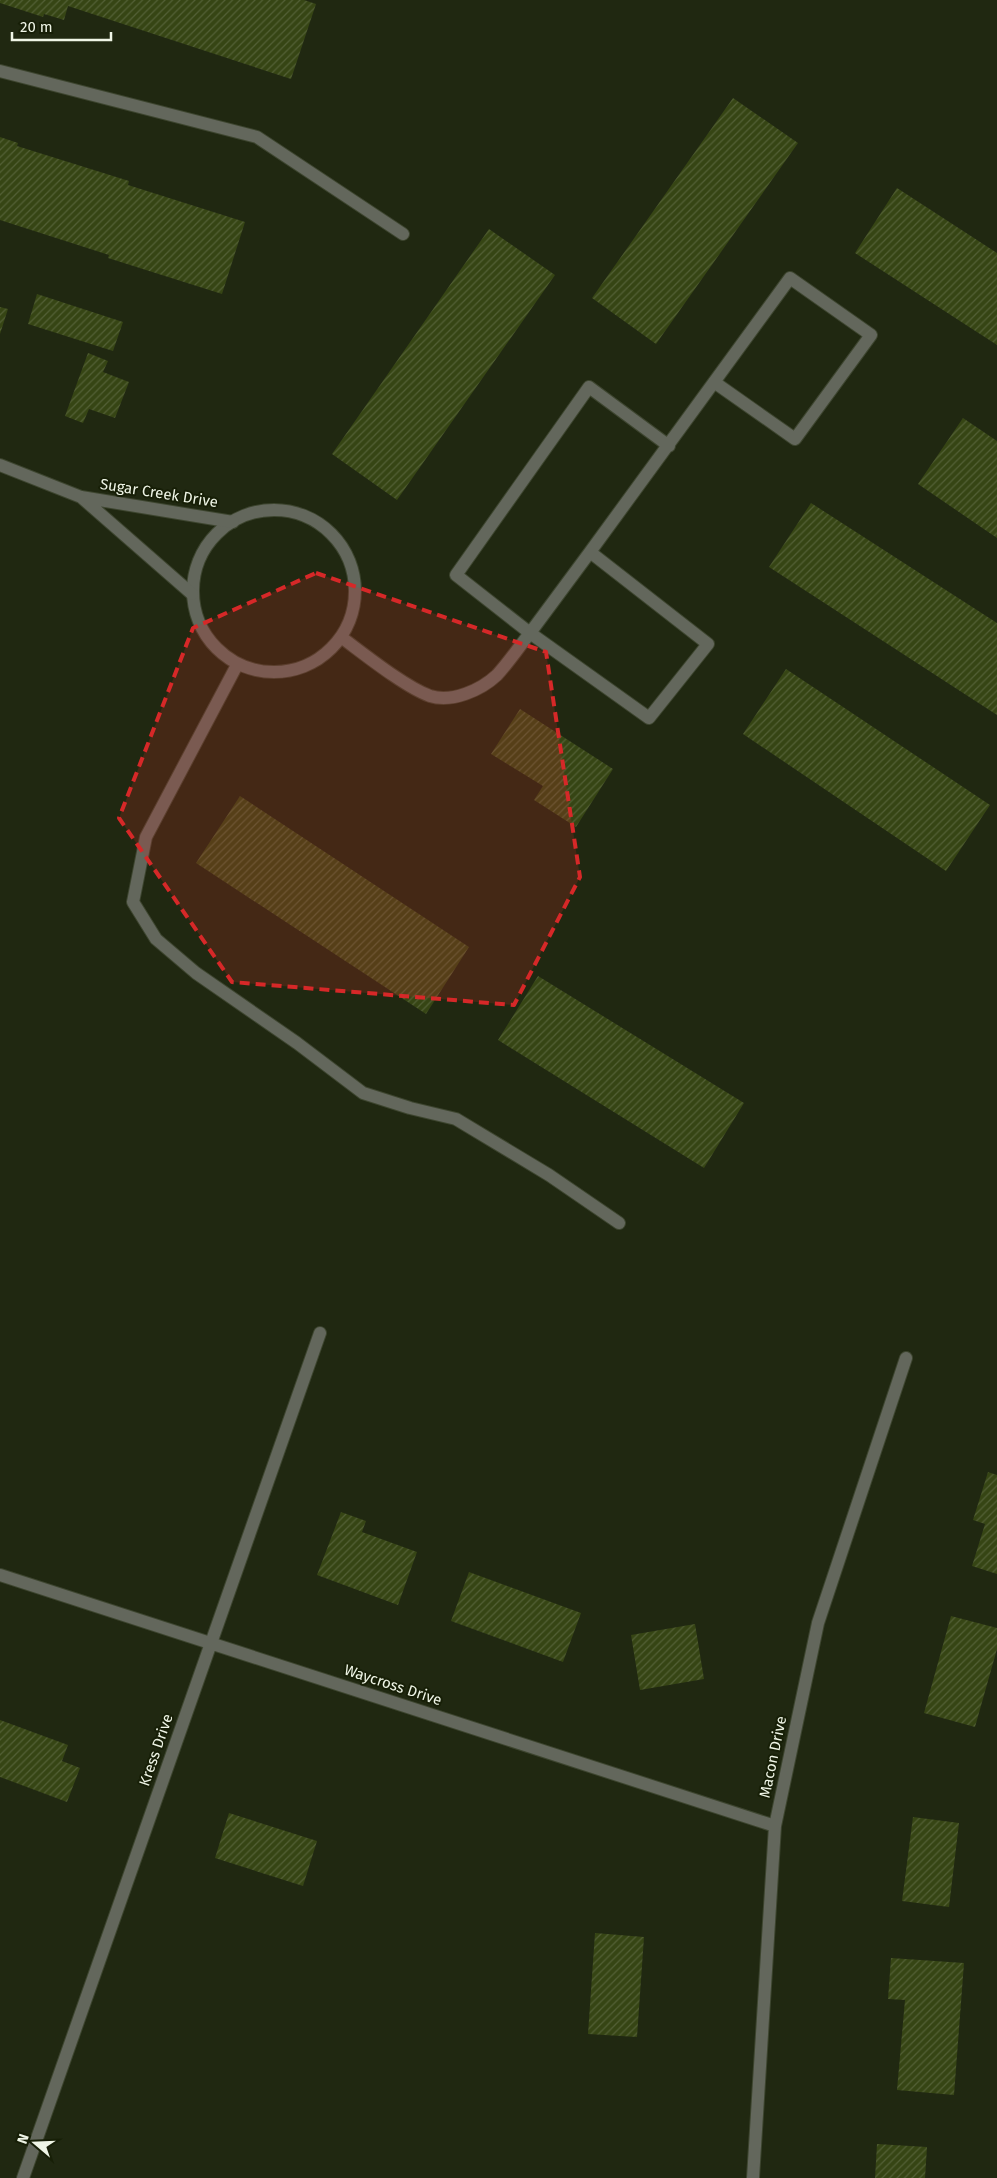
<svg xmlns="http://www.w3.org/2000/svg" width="997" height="2178" font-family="'Fira Sans',sans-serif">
<defs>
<pattern id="building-hatch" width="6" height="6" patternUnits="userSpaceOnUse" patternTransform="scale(1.25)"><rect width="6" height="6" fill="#364514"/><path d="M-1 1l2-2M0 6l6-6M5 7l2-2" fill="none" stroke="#536036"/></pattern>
</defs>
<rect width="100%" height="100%" fill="#202811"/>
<path fill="url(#building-hatch)" d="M 0,0 L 304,0 L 316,4 L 291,79 L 68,6 L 64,20 L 44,14 L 43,17 L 0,3 Z
M 733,98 L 798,143 L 656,344 L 592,298 Z
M 0,137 L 18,143 L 17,146 L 129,181 L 128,185 L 245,222 L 222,294 L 108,258 L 109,255 L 0,220 Z
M 897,188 L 997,253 L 997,345 L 855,253 Z
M 489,229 L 555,275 L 397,500 L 332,454 Z
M 37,294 L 123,322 L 113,351 L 28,324 Z
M 0,307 L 8,309 L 0,334 Z
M 88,353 L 108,361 L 103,372 L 129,382 L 115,418 L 89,409 L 83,423 L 65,416 Z
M 963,418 L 997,441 L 997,538 L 918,484 Z
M 811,503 L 997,623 L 997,715 L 769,567 Z
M 786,669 L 990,805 L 946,871 L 743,734 Z
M 520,709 L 613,769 L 576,827 L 534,800 L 543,786 L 491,754 Z
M 240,796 L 469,947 L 426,1014 L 196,863 Z
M 538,976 L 744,1103 L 704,1168 L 498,1040 Z
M 988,1472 L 997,1475 L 997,1574 L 972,1566 L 985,1524 L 973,1520 Z
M 341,1512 L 366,1521 L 362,1532 L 417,1552 L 398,1605 L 317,1575 Z
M 469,1572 L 581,1613 L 563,1662 L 451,1621 Z
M 951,1616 L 997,1628 L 997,1649 L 975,1727 L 924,1713 Z
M 695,1624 L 704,1679 L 640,1690 L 631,1635 Z
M 0,1720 L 68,1745 L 62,1761 L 80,1768 L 67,1802 L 0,1777 Z
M 229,1813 L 317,1841 L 303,1886 L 215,1858 Z
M 913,1817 L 959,1823 L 949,1907 L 902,1901 Z
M 595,1933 L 644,1937 L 637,2037 L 588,2034 Z
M 891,1958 L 964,1963 L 954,2095 L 897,2090 L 905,2000 L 888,1999 Z
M 877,2144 L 927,2147 L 925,2178 L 875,2178 Z"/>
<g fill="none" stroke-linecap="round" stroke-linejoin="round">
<defs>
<path id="lane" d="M 0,71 L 257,137 L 403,234
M193 591a81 81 0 1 1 162 0a81 81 0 1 1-162 0Z
M 590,552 L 530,633 L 456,575 L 589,387 L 669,446
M 341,637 C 364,654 405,687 430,696 C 452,703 481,690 497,675 C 509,662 519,647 530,633 L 649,718 L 708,644 L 590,552 L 790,278 L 871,335 L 795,439 L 714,382
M 237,665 L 146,837 L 133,902 L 156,939 L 196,973 L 297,1043 L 363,1093 L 410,1108 L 456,1119 L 549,1175 L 619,1223"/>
<path id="street" d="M 0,465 L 81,497 L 233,522
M 81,497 L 192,594
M 0,1575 L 775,1826
M 23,2178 L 320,1333
M 753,2178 L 775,1826 L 818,1623 L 906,1358"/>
</defs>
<use href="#lane" stroke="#3d452f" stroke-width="14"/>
<use href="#street" stroke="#3d452f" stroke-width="14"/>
<use href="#lane" stroke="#63675c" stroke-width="12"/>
<use href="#street" stroke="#63675c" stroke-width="12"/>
</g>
<path fill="#d62828" fill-opacity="0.2" stroke="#d62828" stroke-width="4" stroke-dasharray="10 6" stroke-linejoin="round" d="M 316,573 L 546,652 L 580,877 L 514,1005 L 232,982 L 119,818 L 193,628 Z"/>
<g text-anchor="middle" stroke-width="4" stroke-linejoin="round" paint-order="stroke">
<g font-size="15" fill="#eff5e6" stroke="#171f07">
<text transform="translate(159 493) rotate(9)" y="5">Sugar Creek Drive</text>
<text transform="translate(393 1685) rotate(18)" y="5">Waycross Drive</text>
<text transform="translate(156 1750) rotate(-71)" y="5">Kress Drive</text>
<text transform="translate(773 1757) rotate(-78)" y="5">Macon Drive</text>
</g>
</g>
<g transform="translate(35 2143) rotate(289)" stroke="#171f07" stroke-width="4" paint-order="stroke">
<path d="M0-4L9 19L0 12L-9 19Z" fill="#eff5e6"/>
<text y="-8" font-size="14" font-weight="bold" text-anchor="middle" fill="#eff5e6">N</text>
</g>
<path d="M12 32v8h99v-8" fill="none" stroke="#eff5e6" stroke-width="2.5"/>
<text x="20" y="32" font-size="15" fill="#eff5e6" stroke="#171f07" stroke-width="4" paint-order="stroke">20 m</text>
</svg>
